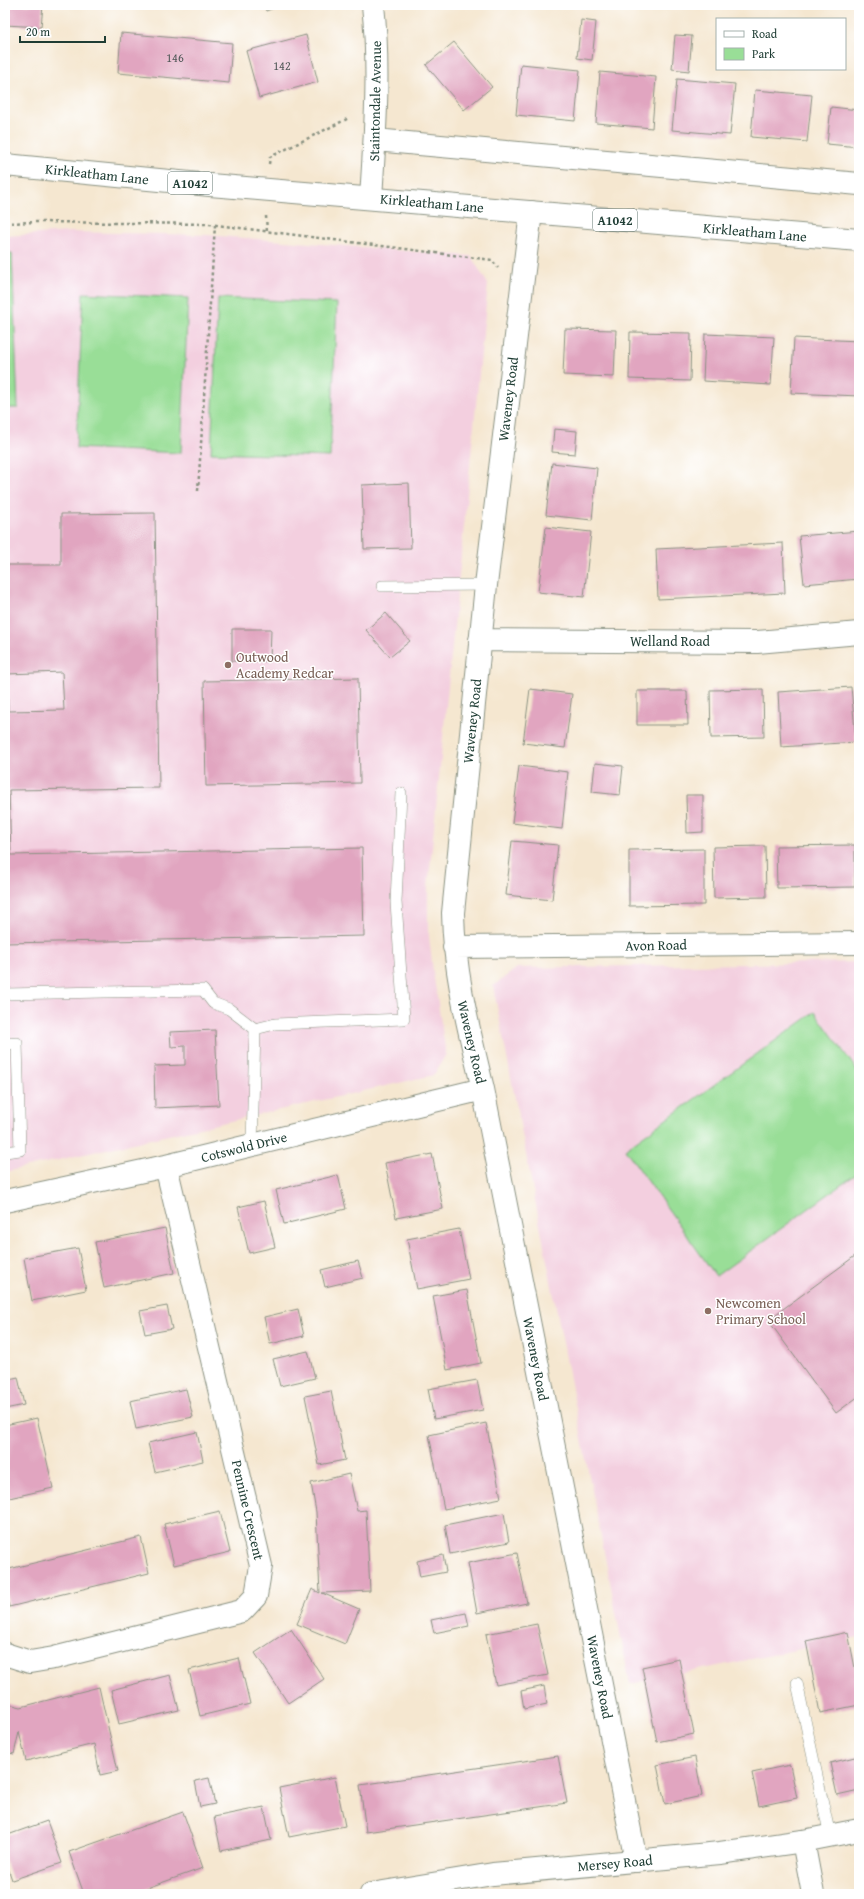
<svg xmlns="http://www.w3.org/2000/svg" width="864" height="1899" font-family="'Gentium Book Plus',serif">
<rect width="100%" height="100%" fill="#fff"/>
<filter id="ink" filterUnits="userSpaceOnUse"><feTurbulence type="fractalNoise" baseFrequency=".025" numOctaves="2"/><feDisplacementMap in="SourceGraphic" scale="8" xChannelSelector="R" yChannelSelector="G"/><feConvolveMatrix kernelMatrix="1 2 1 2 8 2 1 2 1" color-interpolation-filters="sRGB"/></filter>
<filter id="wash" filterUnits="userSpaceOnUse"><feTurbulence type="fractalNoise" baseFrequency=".012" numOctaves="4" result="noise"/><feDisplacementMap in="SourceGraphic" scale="16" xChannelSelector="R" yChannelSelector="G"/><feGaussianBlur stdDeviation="0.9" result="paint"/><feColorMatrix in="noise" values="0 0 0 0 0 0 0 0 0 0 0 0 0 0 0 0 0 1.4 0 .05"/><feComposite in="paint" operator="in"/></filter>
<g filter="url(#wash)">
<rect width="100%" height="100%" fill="#f5e7d0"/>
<path fill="#f3cfdf" d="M 70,232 L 207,235 L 471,256 L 488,284 L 428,888 L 428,927 L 433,972 L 446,1054 L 434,1075 L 5,1172 L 5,236 Z
M 859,962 L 859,1637 L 630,1684 L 493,986 L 517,968 Z"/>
<path fill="#99de97" stroke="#5c8e66" d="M 5,253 L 12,253 L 18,408 L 5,408 Z
M 83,293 L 188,298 L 181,453 L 76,448 Z
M 218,298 L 337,303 L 330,457 L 211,453 Z
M 815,1012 L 859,1073 L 859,1172 L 716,1276 L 625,1149 Z"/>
<g id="blocks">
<path fill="#e1a5c0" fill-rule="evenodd" d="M 5,5 L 43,5 L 41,27 L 5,25 Z
M 264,5 L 282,5 L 266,11 Z
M 581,20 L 596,22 L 592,60 L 577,58 Z
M 121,33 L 232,43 L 229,83 L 118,73 Z
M 306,35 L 318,82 L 259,98 L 246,51 Z
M 675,35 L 692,36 L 689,71 L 672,69 Z
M 454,42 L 492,87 L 464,110 L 426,65 Z
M 521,64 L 580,70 L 575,121 L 516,115 Z
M 600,72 L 656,77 L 652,128 L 596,123 Z
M 677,79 L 735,84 L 730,135 L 672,130 Z
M 755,90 L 812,95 L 807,142 L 751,137 Z
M 831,107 L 859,110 L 859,147 L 827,144 Z
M 565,329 L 616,330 L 614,377 L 563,375 Z
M 630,332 L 691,333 L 690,381 L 629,379 Z
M 705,334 L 774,337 L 771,385 L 703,381 Z
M 794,338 L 859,341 L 859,396 L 791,393 Z
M 554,429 L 577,431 L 575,454 L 552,452 Z
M 552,463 L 597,468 L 592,520 L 546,515 Z
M 409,483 L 411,548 L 364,549 L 362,485 Z
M 155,513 L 159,788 L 9,790 L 11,855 L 362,848 L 364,936 L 5,943 L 5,565 L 61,565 L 61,514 ZM 62,672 L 64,710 L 8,711 L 7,674 Z
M 546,527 L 591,532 L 584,597 L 538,592 Z
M 859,531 L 859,579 L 804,584 L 799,536 Z
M 783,543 L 785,593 L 658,599 L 656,549 Z
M 386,613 L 410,641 L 390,657 L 366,630 Z
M 232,629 L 271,629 L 270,661 L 232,661 Z
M 358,678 L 360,783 L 206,786 L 204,681 Z
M 851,687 L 856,742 L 781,747 L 778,692 Z
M 530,689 L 572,694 L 565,748 L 523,743 Z
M 763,689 L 764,737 L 711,738 L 710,690 Z
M 637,691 L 687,691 L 688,725 L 637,725 Z
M 595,763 L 623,766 L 620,795 L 592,792 Z
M 519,766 L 568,772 L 562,829 L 512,823 Z
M 686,795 L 703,795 L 703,832 L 687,833 Z
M 512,841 L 558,845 L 552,900 L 506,895 Z
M 855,845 L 855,887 L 777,888 L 776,846 Z
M 765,846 L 766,897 L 714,898 L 713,847 Z
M 704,849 L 704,905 L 629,906 L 629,850 Z
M 215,1030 L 219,1105 L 155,1108 L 154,1066 L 185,1065 L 185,1046 L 171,1047 L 170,1032 Z
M 432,1154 L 443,1209 L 396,1218 L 385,1163 Z
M 338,1175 L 346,1209 L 284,1224 L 276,1190 Z
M 264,1201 L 275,1247 L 249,1253 L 238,1207 Z
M 165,1228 L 174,1273 L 104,1288 L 95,1242 Z
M 459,1229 L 469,1279 L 417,1289 L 407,1239 Z
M 78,1248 L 86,1290 L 32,1301 L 24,1258 Z
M 859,1253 L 859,1396 L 836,1413 L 768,1320 Z
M 358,1261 L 363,1278 L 325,1287 L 321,1270 Z
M 467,1290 L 481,1363 L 447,1370 L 433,1296 Z
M 167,1306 L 172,1329 L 145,1334 L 140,1311 Z
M 298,1309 L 304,1336 L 270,1344 L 264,1317 Z
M 308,1351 L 315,1378 L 280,1386 L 273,1359 Z
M 18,1377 L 24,1405 L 5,1409 L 5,1380 Z
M 477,1380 L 483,1410 L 434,1419 L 428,1389 Z
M 186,1389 L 193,1417 L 136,1429 L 130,1401 Z
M 331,1391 L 345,1460 L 319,1465 L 305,1396 Z
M 37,1418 L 53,1488 L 5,1499 L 5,1425 Z
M 486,1423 L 501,1498 L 444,1509 L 429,1435 Z
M 197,1432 L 203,1461 L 155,1472 L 148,1443 Z
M 349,1474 L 357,1511 L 366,1510 L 370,1591 L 322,1593 L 359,1609 L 345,1644 L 297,1624 L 312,1589 L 320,1593 L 316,1512 L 311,1483 Z
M 220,1511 L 230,1552 L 174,1565 L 164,1524 Z
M 504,1513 L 509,1542 L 450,1554 L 445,1525 Z
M 141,1537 L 149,1573 L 9,1607 L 5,1588 L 5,1570 Z
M 517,1553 L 527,1603 L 477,1613 L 468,1563 Z
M 443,1555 L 446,1572 L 420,1577 L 417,1561 Z
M 466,1613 L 469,1626 L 434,1633 L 431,1620 Z
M 537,1624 L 548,1675 L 496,1685 L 486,1634 Z
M 291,1629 L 324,1679 L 288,1703 L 255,1653 Z
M 848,1632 L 859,1689 L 859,1705 L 820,1713 L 806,1641 Z
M 239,1658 L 250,1704 L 200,1716 L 189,1670 Z
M 679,1659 L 694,1734 L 657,1742 L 642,1667 Z
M 170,1675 L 179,1710 L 119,1724 L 111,1690 Z
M 544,1686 L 547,1704 L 524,1709 L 521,1691 Z
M 99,1687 L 118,1771 L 100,1775 L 94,1744 L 26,1761 L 19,1732 L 14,1754 L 5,1752 L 5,1703 L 21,1707 Z
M 558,1756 L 567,1803 L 366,1832 L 360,1785 Z
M 859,1756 L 859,1790 L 837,1795 L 830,1763 Z
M 695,1757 L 702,1796 L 665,1804 L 657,1765 Z
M 790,1765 L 797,1798 L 759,1806 L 752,1773 Z
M 335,1777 L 345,1826 L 289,1837 L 279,1788 Z
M 209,1778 L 215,1804 L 200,1807 L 195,1781 Z
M 264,1807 L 271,1840 L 221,1851 L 214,1817 Z
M 183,1812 L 203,1868 L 130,1894 L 84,1894 L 69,1852 Z
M 47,1821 L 62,1863 L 12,1880 L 5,1859 L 5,1836 Z"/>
</g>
</g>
<g filter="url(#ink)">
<use href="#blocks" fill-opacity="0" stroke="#8a9282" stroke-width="1"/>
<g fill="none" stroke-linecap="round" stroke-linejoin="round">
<defs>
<path id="lane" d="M 382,586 L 486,585
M 5,994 L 203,990 L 213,1003 L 229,1009 L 255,1029
M 5,1044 L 17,1043 L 20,1150 L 5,1152
M 252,1146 L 255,1029 L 275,1024 L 404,1019 L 396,902 L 401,793
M 797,1683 L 830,1836"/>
<path id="street" d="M 375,140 L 859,184
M 371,198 C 375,134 380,69 373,5
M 531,212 L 486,585 L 453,913 C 454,973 469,1030 483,1089 L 636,1861
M 480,640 L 757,642 L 859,633
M 454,947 L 859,943
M 5,1201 L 166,1166 L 483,1089
M 5,1654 L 30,1662 L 54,1658 L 242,1611 L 256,1596 L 261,1566 L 166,1166
M 803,1841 L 813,1894"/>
<path id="secondary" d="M 371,1894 L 493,1874 L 720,1853 L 803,1841 L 859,1830"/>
<path id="primary" d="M 5,165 L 210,185 L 859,240"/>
</defs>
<use href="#lane" stroke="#8a9282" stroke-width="12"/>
<use href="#street" stroke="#8a9282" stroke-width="24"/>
<use href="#secondary" stroke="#8a9282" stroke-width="24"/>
<use href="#primary" stroke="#8a9282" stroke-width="24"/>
<path stroke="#8a9282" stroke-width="2.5" stroke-dasharray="3 3" stroke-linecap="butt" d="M 269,164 L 270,157 L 349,118
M 266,216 L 267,232
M 5,223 L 38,222 L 209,224 L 492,260 L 498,268
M 198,491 L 215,225"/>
<use href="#lane" stroke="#fff" stroke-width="11"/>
<use href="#street" stroke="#fff" stroke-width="22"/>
<use href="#secondary" stroke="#fff" stroke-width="22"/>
<use href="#primary" stroke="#fff" stroke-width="22"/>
</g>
</g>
<g fill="#8d6e63" stroke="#fff" stroke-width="1.5">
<circle cx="228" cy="665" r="4"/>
<circle cx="708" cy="1311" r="4"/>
</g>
<g text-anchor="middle" stroke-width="3" stroke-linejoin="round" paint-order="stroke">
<g font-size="12" fill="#505757">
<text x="175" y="62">146</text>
<text x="282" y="70">142</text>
</g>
<g fill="#fff" stroke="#627771" stroke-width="1">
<rect x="168" y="172" width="44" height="22" rx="3"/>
<rect x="593" y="209" width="44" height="22" rx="3"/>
</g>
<g font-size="13" font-weight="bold" fill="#1f3d34">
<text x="190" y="188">A1042</text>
<text x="615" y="225">A1042</text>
</g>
<g font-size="14" fill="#1f3d34" stroke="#fff">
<text transform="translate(375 101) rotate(-89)" y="5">Staintondale Avenue</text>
<text transform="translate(97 174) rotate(6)" y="5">Kirkleatham Lane</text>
<text transform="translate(432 203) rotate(5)" y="5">Kirkleatham Lane</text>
<text transform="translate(755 232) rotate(5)" y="5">Kirkleatham Lane</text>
<text transform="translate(508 399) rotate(-83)" y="5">Waveney Road</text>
<text x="670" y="646">Welland Road</text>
<text transform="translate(472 721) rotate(-84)" y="5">Waveney Road</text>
<text transform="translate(656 945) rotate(-1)" y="5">Avon Road</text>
<text transform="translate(472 1042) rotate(77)" y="5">Waveney Road</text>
<text transform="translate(244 1147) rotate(-14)" y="5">Cotswold Drive</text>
<text transform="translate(536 1359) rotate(79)" y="5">Waveney Road</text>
<text transform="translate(248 1510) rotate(77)" y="5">Pennine Crescent</text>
<text transform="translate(600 1677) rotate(79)" y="5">Waveney Road</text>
<text transform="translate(615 1863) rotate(-5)" y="5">Mersey Road</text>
</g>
<g font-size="14" fill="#785e54" stroke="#fff" text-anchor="start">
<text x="236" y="662">Outwood<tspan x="236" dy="16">Academy Redcar</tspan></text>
<text x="716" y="1308">Newcomen<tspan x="716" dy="16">Primary School</tspan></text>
</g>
</g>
<rect width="864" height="1899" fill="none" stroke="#fff" stroke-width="20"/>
<rect x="716" y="18" width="130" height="52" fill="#ffffff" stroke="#a5b1ae"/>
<rect x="724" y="31" width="20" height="6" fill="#ffffff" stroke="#a5b1ae"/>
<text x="752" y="38" font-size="12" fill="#1f3d34">Road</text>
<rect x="724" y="48" width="20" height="12" fill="#99de97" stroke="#a5b1ae"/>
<text x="752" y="58" font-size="12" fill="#1f3d34">Park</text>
<path d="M20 36v6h85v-6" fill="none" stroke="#1f3d34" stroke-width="2"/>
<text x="26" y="36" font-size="12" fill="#1f3d34" stroke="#ffffff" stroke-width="3" paint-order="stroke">20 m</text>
</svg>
